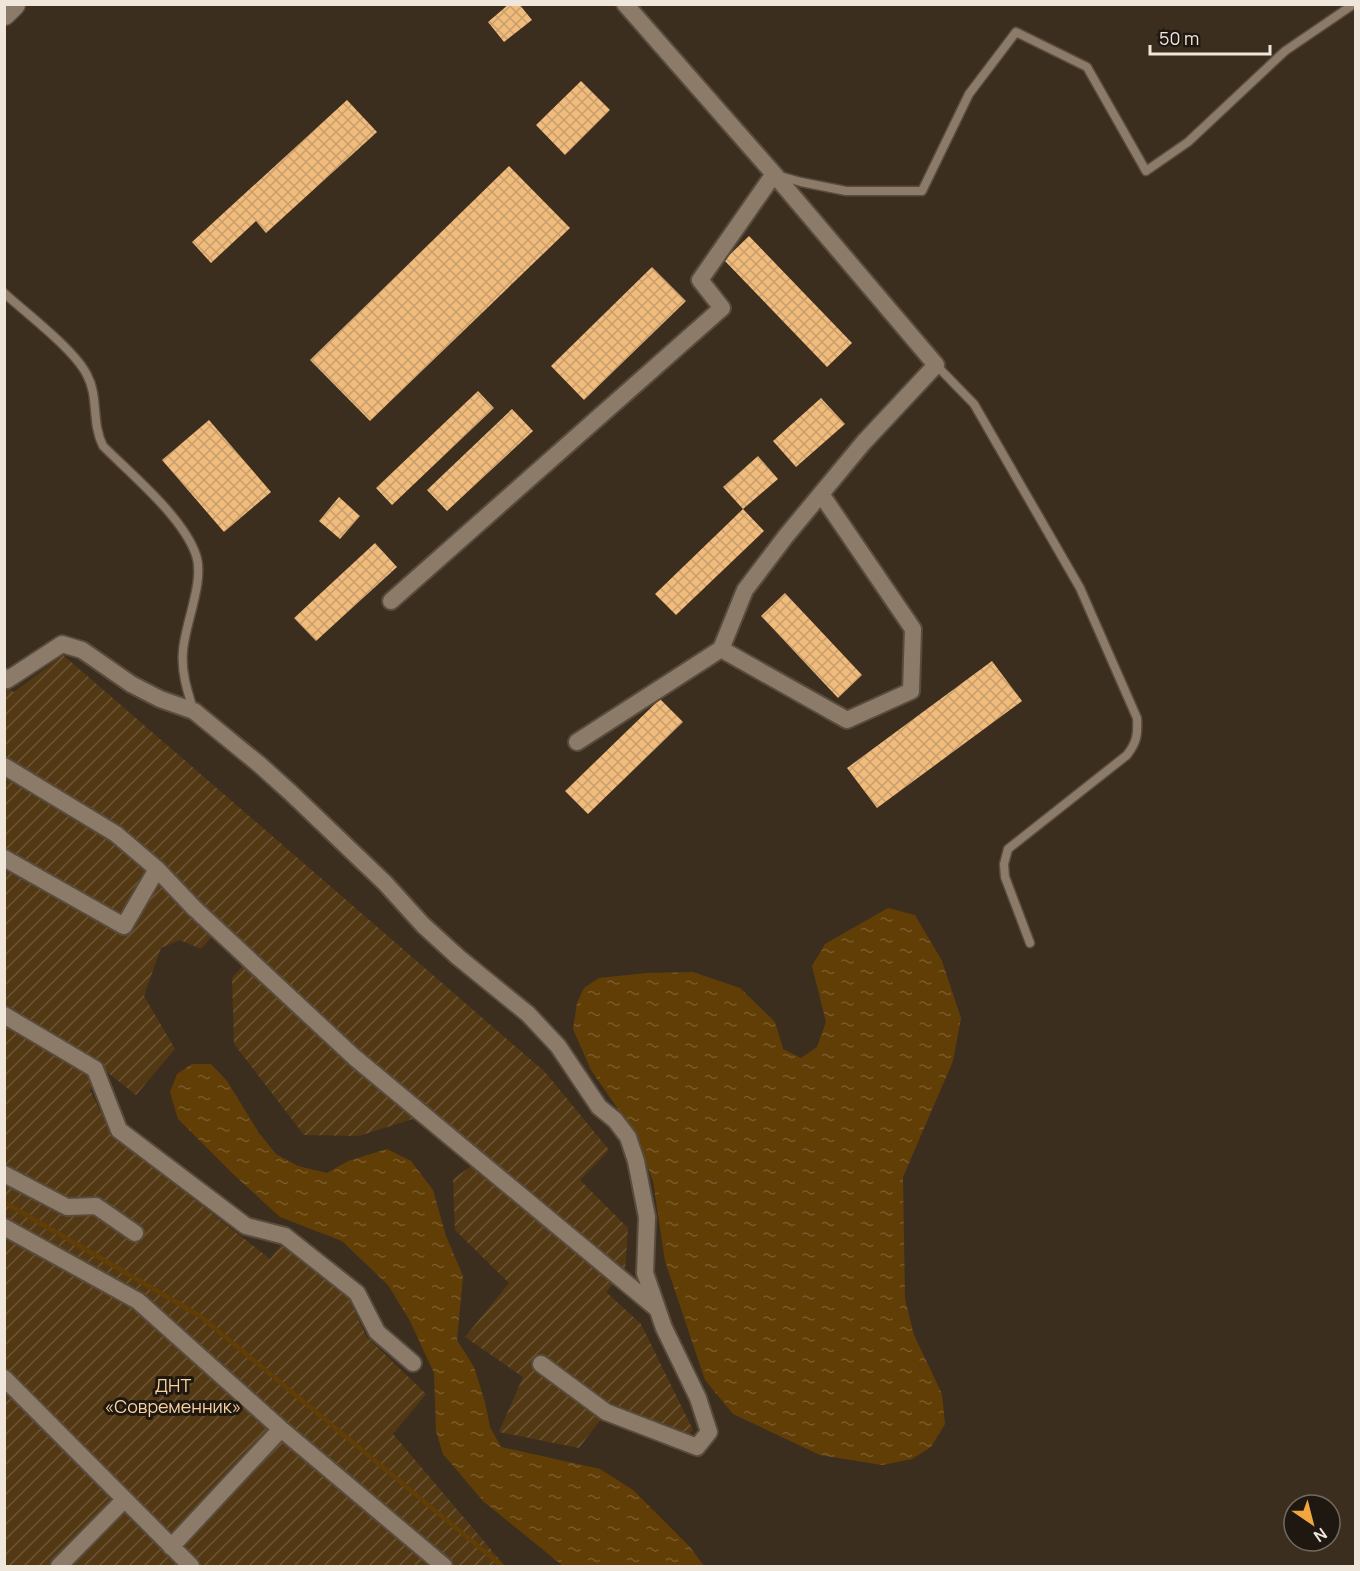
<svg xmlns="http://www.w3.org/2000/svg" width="1360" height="1571" font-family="Manrope,sans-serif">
<defs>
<pattern id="garden-furrows" width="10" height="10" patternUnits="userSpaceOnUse" patternTransform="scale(1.5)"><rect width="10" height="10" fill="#533814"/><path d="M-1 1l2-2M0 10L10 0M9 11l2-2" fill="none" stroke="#6c5536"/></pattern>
<pattern id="water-ripples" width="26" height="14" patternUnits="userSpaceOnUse" patternTransform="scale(1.5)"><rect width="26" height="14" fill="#623e07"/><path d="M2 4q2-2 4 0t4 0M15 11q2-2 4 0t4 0" fill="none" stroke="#795a2b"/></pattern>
<pattern id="building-cross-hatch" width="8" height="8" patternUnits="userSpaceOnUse" patternTransform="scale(1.5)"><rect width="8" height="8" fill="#f1bb7b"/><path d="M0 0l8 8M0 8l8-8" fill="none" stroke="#c79e6d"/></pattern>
</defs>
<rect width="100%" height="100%" fill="#3c2e1e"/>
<path fill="url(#garden-furrows)" d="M 63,655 L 545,1072 L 609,1150 L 580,1180 L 628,1228 L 625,1270 L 606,1292 L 641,1324 L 693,1430 L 680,1445 L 601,1419 L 579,1448 L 499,1432 L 523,1377 L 465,1337 L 509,1283 L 455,1230 L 453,1179 L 476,1163 L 422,1116 L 359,1136 L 304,1135 L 234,1044 L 232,978 L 251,957 L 221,926 L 201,949 L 180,940 L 161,948 L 144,996 L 175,1049 L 136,1095 L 102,1068 L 90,1090 L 112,1135 L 270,1259 L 281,1245 L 349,1298 L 366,1336 L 426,1394 L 393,1434 L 505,1566 L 5,1566 L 4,686 L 14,692 Z"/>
<path fill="url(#water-ripples)" d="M 888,908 L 915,915 L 942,961 L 961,1018 L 953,1061 L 903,1177 L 905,1299 L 914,1335 L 942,1394 L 945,1424 L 931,1447 L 912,1459 L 882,1465 L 820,1455 L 733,1414 L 705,1380 L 665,1261 L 653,1181 L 634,1132 L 591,1070 L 573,1029 L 577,1003 L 584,988 L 599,978 L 647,973 L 693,972 L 740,988 L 775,1022 L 783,1049 L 801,1058 L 817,1047 L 826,1022 L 812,966 L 825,944 Z
M 192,1064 L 211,1064 L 227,1081 L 259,1133 L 276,1154 L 298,1166 L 327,1173 L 348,1161 L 387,1149 L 411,1161 L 433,1190 L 446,1236 L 463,1276 L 457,1340 L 474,1367 L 485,1402 L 490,1427 L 501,1447 L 600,1469 L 633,1490 L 690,1547 L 704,1566 L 563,1566 L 483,1501 L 443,1454 L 436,1431 L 434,1373 L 410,1321 L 388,1285 L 342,1241 L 280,1217 L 233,1174 L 178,1119 L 170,1092 L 177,1074 Z"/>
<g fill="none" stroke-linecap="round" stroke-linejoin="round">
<path stroke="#623e07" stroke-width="4.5" d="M 4,1202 L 200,1316 L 502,1566"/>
</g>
<path fill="url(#building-cross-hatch)" d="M 509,4 L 519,4 L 532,20 L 504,42 L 488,22 Z
M 581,81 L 610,110 L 565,155 L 536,125 Z
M 347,100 L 377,132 L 266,233 L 256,221 L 211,263 L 192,242 Z
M 509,166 L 570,228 L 370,421 L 310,360 Z
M 749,236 L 852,343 L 827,367 L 724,260 Z
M 652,267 L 686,301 L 584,400 L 551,366 Z
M 478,391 L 494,408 L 392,505 L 376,488 Z
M 821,398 L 845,424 L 796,467 L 773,441 Z
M 512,409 L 533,431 L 447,511 L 427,490 Z
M 209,420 L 271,492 L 224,532 L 162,460 Z
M 758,456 L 778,479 L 743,509 L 723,487 Z
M 339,497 L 360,516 L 340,539 L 319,521 Z
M 743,509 L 764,531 L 676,615 L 655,594 Z
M 375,543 L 397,567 L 316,641 L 294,618 Z
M 785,593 L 862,675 L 838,698 L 761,616 Z
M 992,661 L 1022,701 L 877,808 L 847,768 Z
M 660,699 L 683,722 L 588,814 L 565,791 Z"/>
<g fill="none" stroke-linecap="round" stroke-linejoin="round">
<defs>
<path id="lane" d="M 780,176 L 801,182 L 846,191 L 922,191 L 969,94 L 1016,32 L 1087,67 L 1146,171 L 1188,142 L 1285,51 L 1354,4
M 4,293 C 26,313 75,350 87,375 C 99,397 91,422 103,446 C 132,475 183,517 196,555 C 205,581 185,623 183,651 C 181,671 187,690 193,709
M 936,365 L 974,404 L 1080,588 L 1137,718 C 1138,734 1137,742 1127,755 L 1008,849 L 1004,864 L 1005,877 L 1030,943"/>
<path id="street" d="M 391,601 L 722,308 L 700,280 L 774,174
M 721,649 L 847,720 L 911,691 L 913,629 L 821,494
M 4,677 L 7,680 L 62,644 L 82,650 L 131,684 L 160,699 L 194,711 L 260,765 L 291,793 L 385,883 L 423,925 L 458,957 L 528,1014 L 558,1046 L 599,1107 L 615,1120 L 628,1137 L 636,1161 L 647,1217 L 645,1273 L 664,1328 L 698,1398 L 709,1432 L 697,1447 L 606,1412 L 541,1364
M 577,742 L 721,649 L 745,590 L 786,536 L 864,442 L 936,365 L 774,174 L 625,4
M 4,766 L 116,834 L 157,869 L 194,908 L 354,1057 L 655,1307
M 4,858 L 124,926 L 157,869
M 4,1015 L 95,1069 L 119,1130 L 246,1226 L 285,1236 L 357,1293 L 377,1332 L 413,1363
M 4,1174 L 67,1207 L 96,1206 L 135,1233
M 4,1227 L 138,1301 L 281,1429 L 444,1566
M 4,1378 L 191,1566
M 171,1547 L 281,1429
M 59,1566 L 124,1500"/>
<path id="secondary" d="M 4,13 L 13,4"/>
</defs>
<use href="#lane" stroke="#584c3e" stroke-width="11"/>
<use href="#street" stroke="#584c3e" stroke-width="20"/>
<use href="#secondary" stroke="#584c3e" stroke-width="27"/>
<use href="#lane" stroke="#8c7b69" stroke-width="8"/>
<use href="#street" stroke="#8c7b69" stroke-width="16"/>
<use href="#secondary" stroke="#8c7b69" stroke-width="24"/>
</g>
<g text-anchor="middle" stroke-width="6" stroke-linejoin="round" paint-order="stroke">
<g font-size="18" fill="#fbd1a0" stroke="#1e1811">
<text x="173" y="1392">ДНТ<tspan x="173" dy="21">«Современник»</tspan></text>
</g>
</g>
<rect width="1360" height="1571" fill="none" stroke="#efe6dc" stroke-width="12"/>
<g transform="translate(1312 1523) rotate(145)"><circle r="28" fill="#1e1811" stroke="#726a62" stroke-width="1.5"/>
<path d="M0-4.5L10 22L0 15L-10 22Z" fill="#f1a63f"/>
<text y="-9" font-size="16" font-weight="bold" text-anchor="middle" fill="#efe6dc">N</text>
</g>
<path d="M1150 45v9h120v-9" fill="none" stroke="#efe6dc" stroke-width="3"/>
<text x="1159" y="45" font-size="18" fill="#efe6dc" stroke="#1e1811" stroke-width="4.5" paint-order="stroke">50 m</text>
</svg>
